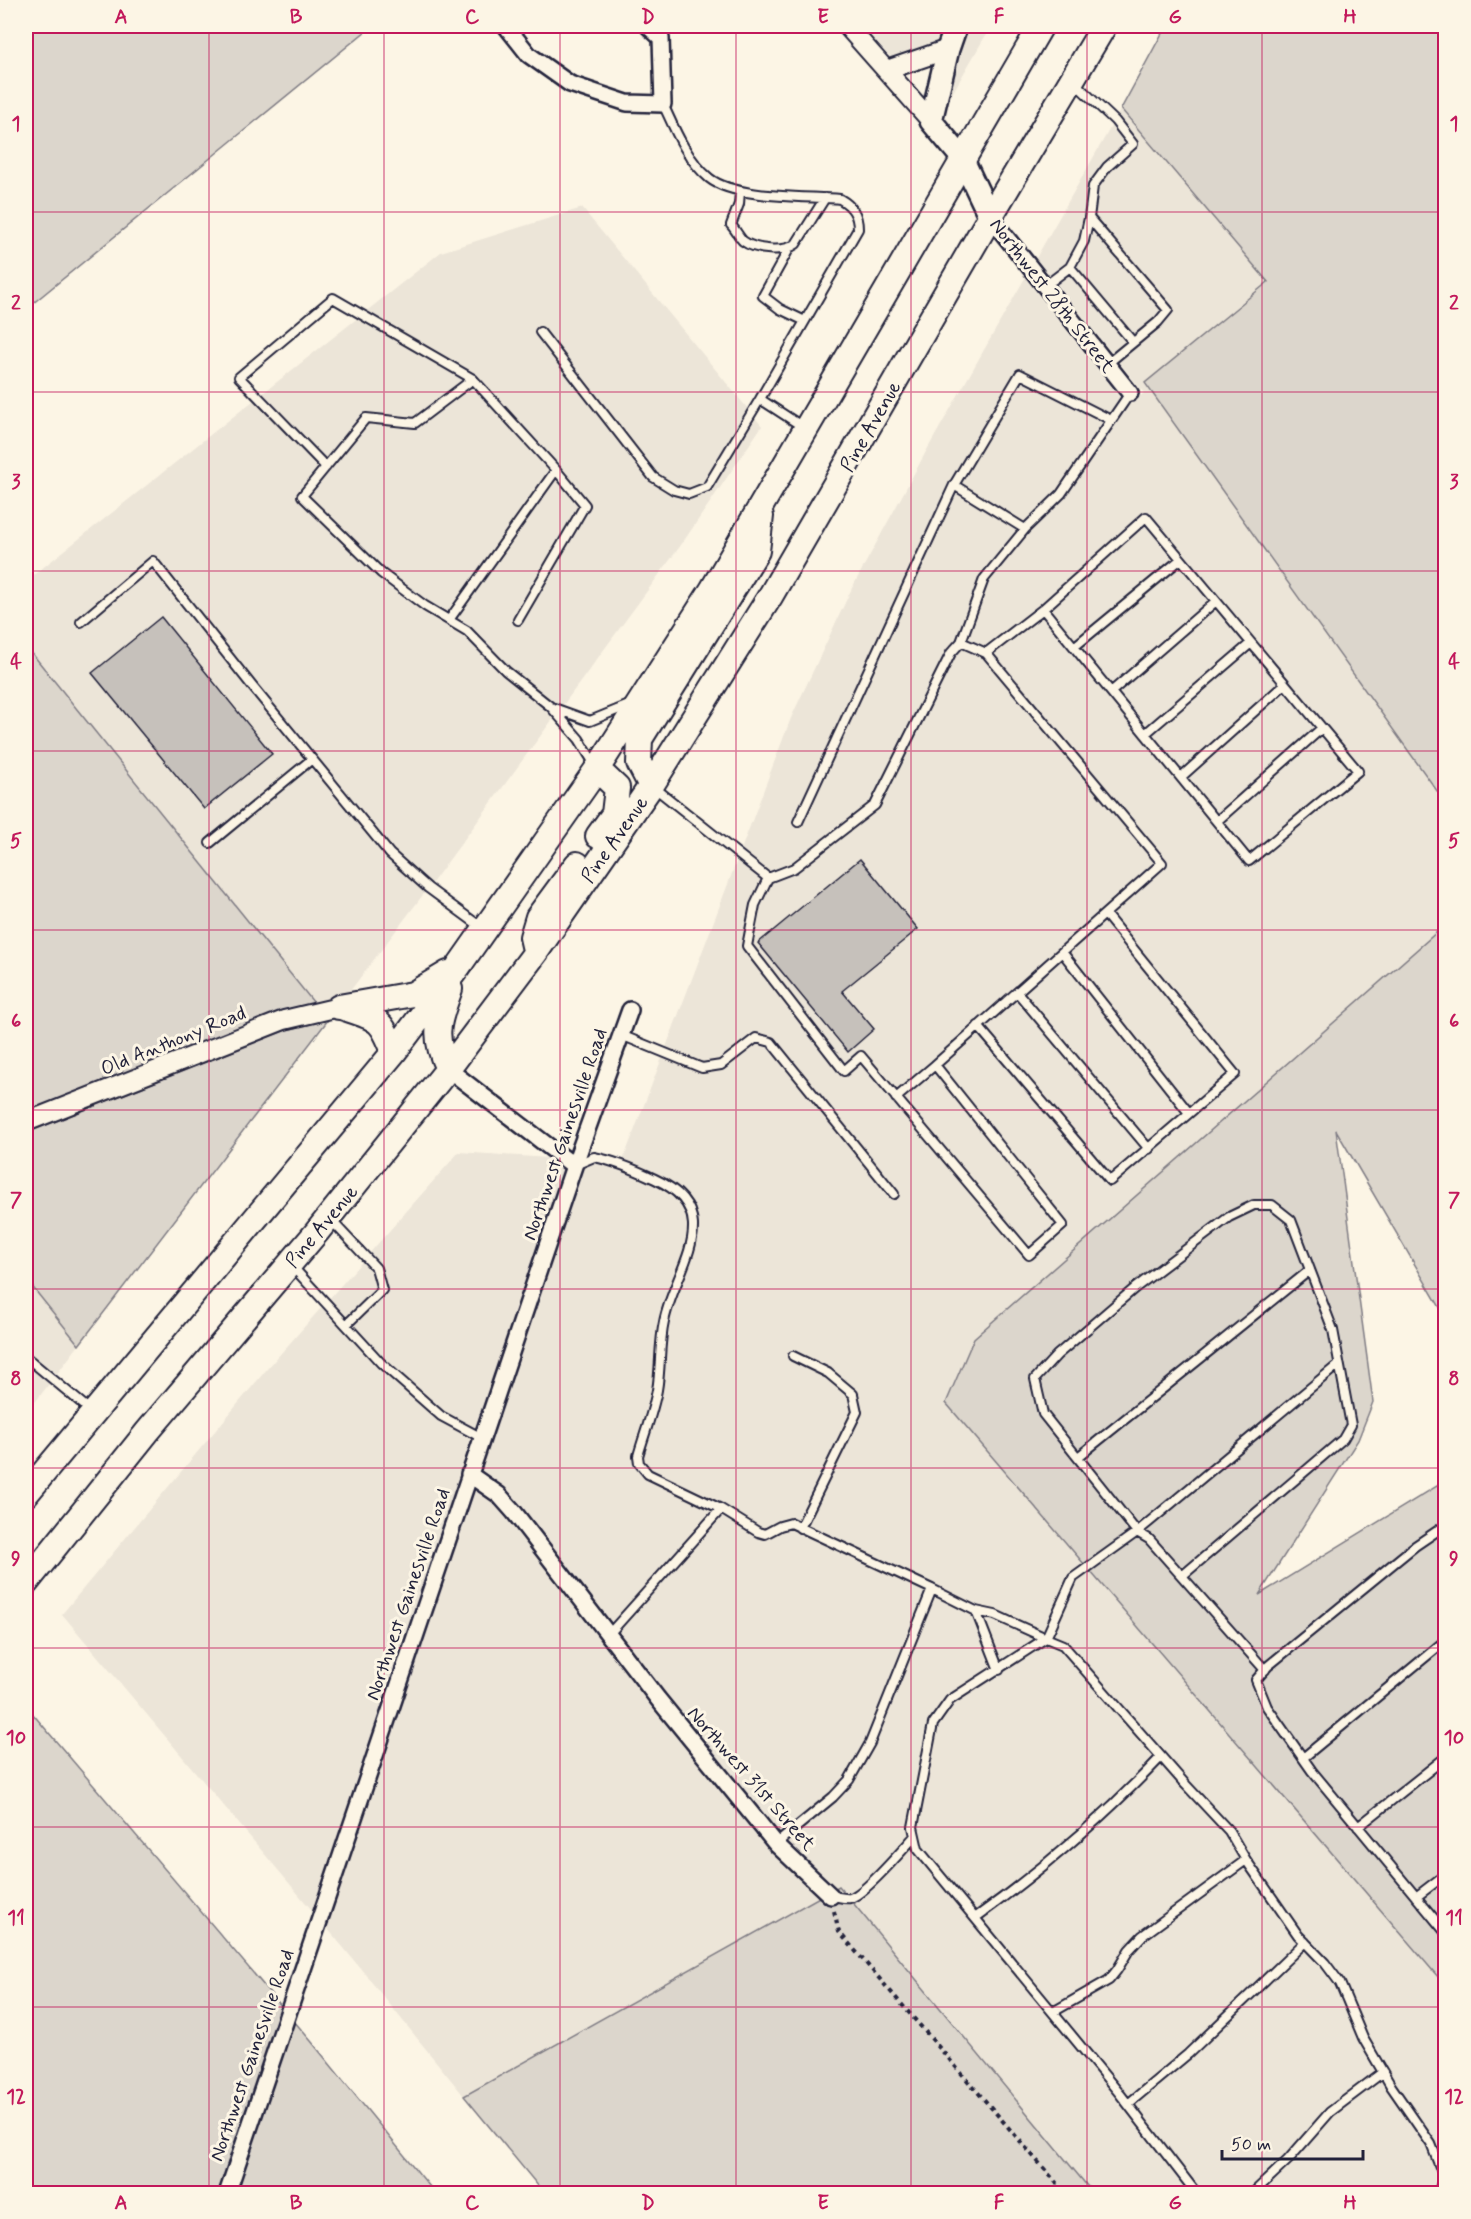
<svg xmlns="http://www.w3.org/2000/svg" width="1471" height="2219" font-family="Mynerve,sans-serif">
<rect width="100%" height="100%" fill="#fcf5e5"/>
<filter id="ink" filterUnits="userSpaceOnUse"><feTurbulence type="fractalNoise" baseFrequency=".0167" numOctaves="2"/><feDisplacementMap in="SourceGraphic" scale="12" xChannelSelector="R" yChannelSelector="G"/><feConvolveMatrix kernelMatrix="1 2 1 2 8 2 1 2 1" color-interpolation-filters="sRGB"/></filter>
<g filter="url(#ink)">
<path fill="#ece5d8" d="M 862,26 L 945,26 L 939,42 L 891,58 Z
M 966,26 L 991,26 L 945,106 L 956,57 L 960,55 L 958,49 Z
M 1121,109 L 1268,282 L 1145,383 L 1445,802 L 1445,925 L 974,1338 L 946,1403 L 1445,1985 L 1445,2193 L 1093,2193 L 839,1886 L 464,2096 L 343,1947 L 62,1614 L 267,1369 L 459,1152 L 622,1163 L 791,718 L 852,588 L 928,448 L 1025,278 L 1127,407 L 1144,393 L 1036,258 Z
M 582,208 L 762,426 L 681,545 L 435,879 L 347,995 L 340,996 L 334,994 L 332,998 L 314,1003 L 26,646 L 26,581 L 441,252 Z
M 26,1279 L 79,1345 L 26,1414 Z"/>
<path fill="#dcd6cc" stroke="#7f7c84" stroke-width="1.5" d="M 26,26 L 372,26 L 26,309 Z
M 1166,26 L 1445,26 L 1445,802 L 1145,383 L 1268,282 L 1121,109 Z
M 26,646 L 314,1003 L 281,1011 L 26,1112 Z
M 1445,925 L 1445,1316 L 1336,1130 L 1373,1402 L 1358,1440 L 1259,1595 L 1445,1481 L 1445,1985 L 946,1403 L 974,1338 Z
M 327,1020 L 328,1020 L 79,1345 L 26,1279 L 26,1133 L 286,1030 Z
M 26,1706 L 311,2041 L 435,2193 L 26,2193 Z
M 839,1886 L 1093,2193 L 544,2193 L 464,2096 Z"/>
<path fill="#c6c1bb" stroke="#22223b" stroke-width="1.5" d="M 161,617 L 272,754 L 204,809 L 92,673 Z
M 860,859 L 918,929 L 842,991 L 874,1029 L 848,1052 L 758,943 Z"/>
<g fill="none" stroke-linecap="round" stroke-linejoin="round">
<defs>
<path id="service" d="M 1075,83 L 1115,121 L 1133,144 L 1107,167 L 1093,186 L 1089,218 L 1168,310 L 1158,322 L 1107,364
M 663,104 C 675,130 687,160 709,178 C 735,199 806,196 840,199 C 852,206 858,214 858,229 L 760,399 L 803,427
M 740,192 L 739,204 L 731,225 C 735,229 739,237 743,241 C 755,250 784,253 796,244 L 825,198
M 1089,218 L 1084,241 L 1070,267 L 1133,342
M 789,249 L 763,296 L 780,309 L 805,321
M 1045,286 L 1070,267
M 540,332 L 653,477 L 674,490 L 689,494 L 707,487 L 760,399
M 326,467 L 239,377 L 333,298 L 473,379
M 954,485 L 1025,529
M 449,620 L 556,470 L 473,379 L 415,423 L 366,418 L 302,496 L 381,573 L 425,606 L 467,631 L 506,671 L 551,707
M 518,620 L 585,505 L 556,470
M 81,622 L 153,561 L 252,686 L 390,854 L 428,888 L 481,927
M 961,642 L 984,579 L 1025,529 L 1061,494 L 1130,393
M 1074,647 L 1181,559
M 986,653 L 1043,609 L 1146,517 L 1358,771 L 1249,861 L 1043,609
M 1111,692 L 1216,601
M 1145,734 L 1251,643
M 595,765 L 579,739 L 551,707 L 590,721 L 629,705
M 1181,777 L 1285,684
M 655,788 L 768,878 L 755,905 L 747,946 L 844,1071 L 861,1056 L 1029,1255 L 1063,1225 L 935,1065 L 1162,863 L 986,653 L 961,642 L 951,653 L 875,805 L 794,868 L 768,878
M 1217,821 L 1322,728
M 798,822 L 954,485 L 1020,374 L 1111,420
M 210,843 L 312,759
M 1062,952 L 1189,1113
M 1017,992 L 1149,1149
M 978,1026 L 1110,1181 L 1235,1074 L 1105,914
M 621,1035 L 702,1068 L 721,1065 L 756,1038 L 771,1042 L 894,1194
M 896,1098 L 935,1065
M 575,1165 L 594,1157 C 615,1161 636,1170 655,1179 C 729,1213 674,1269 664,1322 C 659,1344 661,1368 657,1390 C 653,1412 644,1435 638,1456 L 639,1463 L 648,1474 L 721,1509 L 758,1532 L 765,1534 L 780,1526 L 791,1523 L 932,1589 L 976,1611 L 995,1615 L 1046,1638 L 1073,1578 L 1137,1532 L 1149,1539 L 1265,1670
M 330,1219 L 376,1268 L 382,1290 L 346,1325
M 291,1265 L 381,1363 L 441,1416 L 482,1438
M 793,1356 L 828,1373 L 853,1394 L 857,1412 L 800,1528
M 26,1357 L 91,1411
M 1078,1457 L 1310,1270
M 1446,1525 L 1415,1546 L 1268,1666 L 1256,1680 L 1267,1707 L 1312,1771 L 1446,1933
M 1182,1576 L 1343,1439 L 1351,1425 L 1333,1330 L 1291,1220 L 1272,1205 L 1254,1205 L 1229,1217 L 1135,1288 L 1057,1355 L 1035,1379 L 1043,1414 L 1137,1532 L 1339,1364
M 976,1611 L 999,1670
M 609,1634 L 721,1509
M 1303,1758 L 1446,1640
M 1358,1827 L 1446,1757
M 776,1844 L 833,1797 L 849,1780 L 870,1743 L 932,1589
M 831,1896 C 836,1896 844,1899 850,1898 C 864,1895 904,1848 915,1836
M 1416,1897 L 1446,1874
M 975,1918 C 1042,1870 1104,1817 1161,1757
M 1053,2012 L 1109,1980 L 1117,1970 L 1129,1950 L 1142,1936 L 1246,1860
M 1128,2104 L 1188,2054 L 1305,1942
M 1197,2194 L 1120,2094 L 918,1849 L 913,1827 L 933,1724 L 950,1700 L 1046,1638 L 1063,1645 L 1186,1785 L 1229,1831 L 1246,1860 L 1298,1935 L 1325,1963 L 1340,1983 L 1363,2038 L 1391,2086 L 1431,2144 L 1444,2177 L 1438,2194
M 1252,2194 L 1288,2160 L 1330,2112 L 1383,2072"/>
<path id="minor" d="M 506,26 L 529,55 L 570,84 L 627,103 L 663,104 L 661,38 L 648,26
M 990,217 L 1130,393
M 448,1069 L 574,1166
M 469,1474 L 499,1495 L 514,1512 L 658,1699 L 776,1844 L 831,1896
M 227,2194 L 574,1166 L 630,1010"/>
<path id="tertiary" d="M 847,26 L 931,121
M 887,70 L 948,49
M 26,1122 L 284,1020 L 339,1007"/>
<path id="secondary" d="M 956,26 L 948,49 L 931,121 L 962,158 L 990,217"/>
<path id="trunk" d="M 597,769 L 617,788 L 614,814 L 598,836
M 651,786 L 639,763 L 640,739 L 757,551 L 761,516
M 535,950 L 532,937 L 538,917 L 577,864
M 339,1007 L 413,994 L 448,973
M 344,1008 C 378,1019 381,1018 394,1052
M 448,1069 C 432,1036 438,1022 450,989
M 26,1494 L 394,1052 L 458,967 L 597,769 L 712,590 L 1041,26
M 26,1583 L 148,1431 L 316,1233 L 448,1069 L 536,952 L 651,786 L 771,595 L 990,217 L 1104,26"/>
</defs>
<use href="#service" stroke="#22223b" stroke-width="12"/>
<use href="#minor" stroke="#22223b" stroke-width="20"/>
<use href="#tertiary" stroke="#22223b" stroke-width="22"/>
<use href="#secondary" stroke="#22223b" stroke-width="26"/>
<use href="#trunk" stroke="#22223b" stroke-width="28"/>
<path stroke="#22223b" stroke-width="4" stroke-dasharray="4.5 4.5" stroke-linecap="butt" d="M 834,1911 L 839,1932 L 1066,2194"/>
<use href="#service" stroke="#fcf5e5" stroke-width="8"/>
<use href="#minor" stroke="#fcf5e5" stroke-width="15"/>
<use href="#tertiary" stroke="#fcf5e5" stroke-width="18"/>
<use href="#secondary" stroke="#fcf5e5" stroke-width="21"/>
<use href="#trunk" stroke="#fcf5e5" stroke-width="24"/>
</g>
</g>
<path fill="none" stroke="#c2185b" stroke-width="1.5" stroke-opacity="0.55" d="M 209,26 L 209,2194M 384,26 L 384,2194M 560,26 L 560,2194M 736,26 L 736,2194M 911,26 L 911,2194M 1087,26 L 1087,2194M 1262,26 L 1262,2194M 26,212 L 1446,212M 26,392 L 1446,392M 26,571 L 1446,571M 26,751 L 1446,751M 26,930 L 1446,930M 26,1110 L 1446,1110M 26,1289 L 1446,1289M 26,1468 L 1446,1468M 26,1648 L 1446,1648M 26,1827 L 1446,1827M 26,2007 L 1446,2007"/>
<g text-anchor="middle" stroke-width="6" stroke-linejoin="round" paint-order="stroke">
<g font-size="20" fill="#22223b" stroke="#fcf5e5">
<text transform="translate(1053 295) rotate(52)" y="7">Northwest 28th Street</text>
<text transform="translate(870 426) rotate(-60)" y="7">Pine Avenue</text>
<text transform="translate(614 839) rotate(-55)" y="7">Pine Avenue</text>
<text transform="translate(173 1040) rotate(-22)" y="7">Old Anthony Road</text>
<text transform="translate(564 1134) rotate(-71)" y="7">Northwest Gainesville Road</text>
<text transform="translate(321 1226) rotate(-50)" y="7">Pine Avenue</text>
<text transform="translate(407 1594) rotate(-71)" y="7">Northwest Gainesville Road</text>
<text transform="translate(752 1778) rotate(49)" y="7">Northwest 31st Street</text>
<text transform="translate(251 2055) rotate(-71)" y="7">Northwest Gainesville Road</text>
</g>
</g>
<rect width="1471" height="2219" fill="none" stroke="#fcf5e5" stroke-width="66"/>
<path d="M1222 2150v9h141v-9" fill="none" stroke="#22223b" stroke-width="3"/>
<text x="1231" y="2150" font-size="18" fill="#22223b" stroke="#fcf5e5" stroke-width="4.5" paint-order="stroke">50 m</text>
<rect x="33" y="33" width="1405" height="2153" fill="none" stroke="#c2185b" stroke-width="2"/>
<g font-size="20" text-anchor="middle" font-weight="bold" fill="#c2185b">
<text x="121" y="23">A</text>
<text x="296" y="23">B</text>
<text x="472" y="23">C</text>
<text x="648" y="23">D</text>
<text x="823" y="23">E</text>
<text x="999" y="23">F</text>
<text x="1175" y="23">G</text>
<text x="1350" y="23">H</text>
<text x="16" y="130">1</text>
<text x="1454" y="130">1</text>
<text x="16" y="309">2</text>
<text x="1454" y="309">2</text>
<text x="16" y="488">3</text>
<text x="1454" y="488">3</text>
<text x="16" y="668">4</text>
<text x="1454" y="668">4</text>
<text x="16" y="847">5</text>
<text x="1454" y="847">5</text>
<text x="16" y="1027">6</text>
<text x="1454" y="1027">6</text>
<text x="16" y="1206">7</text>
<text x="1454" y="1206">7</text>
<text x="16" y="1385">8</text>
<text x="1454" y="1385">8</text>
<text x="16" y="1565">9</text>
<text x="1454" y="1565">9</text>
<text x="16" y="1744">10</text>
<text x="1454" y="1744">10</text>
<text x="16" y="1924">11</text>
<text x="1454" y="1924">11</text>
<text x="16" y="2103">12</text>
<text x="1454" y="2103">12</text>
<text x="121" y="2209">A</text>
<text x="296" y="2209">B</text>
<text x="472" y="2209">C</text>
<text x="648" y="2209">D</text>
<text x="823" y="2209">E</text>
<text x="999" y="2209">F</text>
<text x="1175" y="2209">G</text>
<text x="1350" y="2209">H</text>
</g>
</svg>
